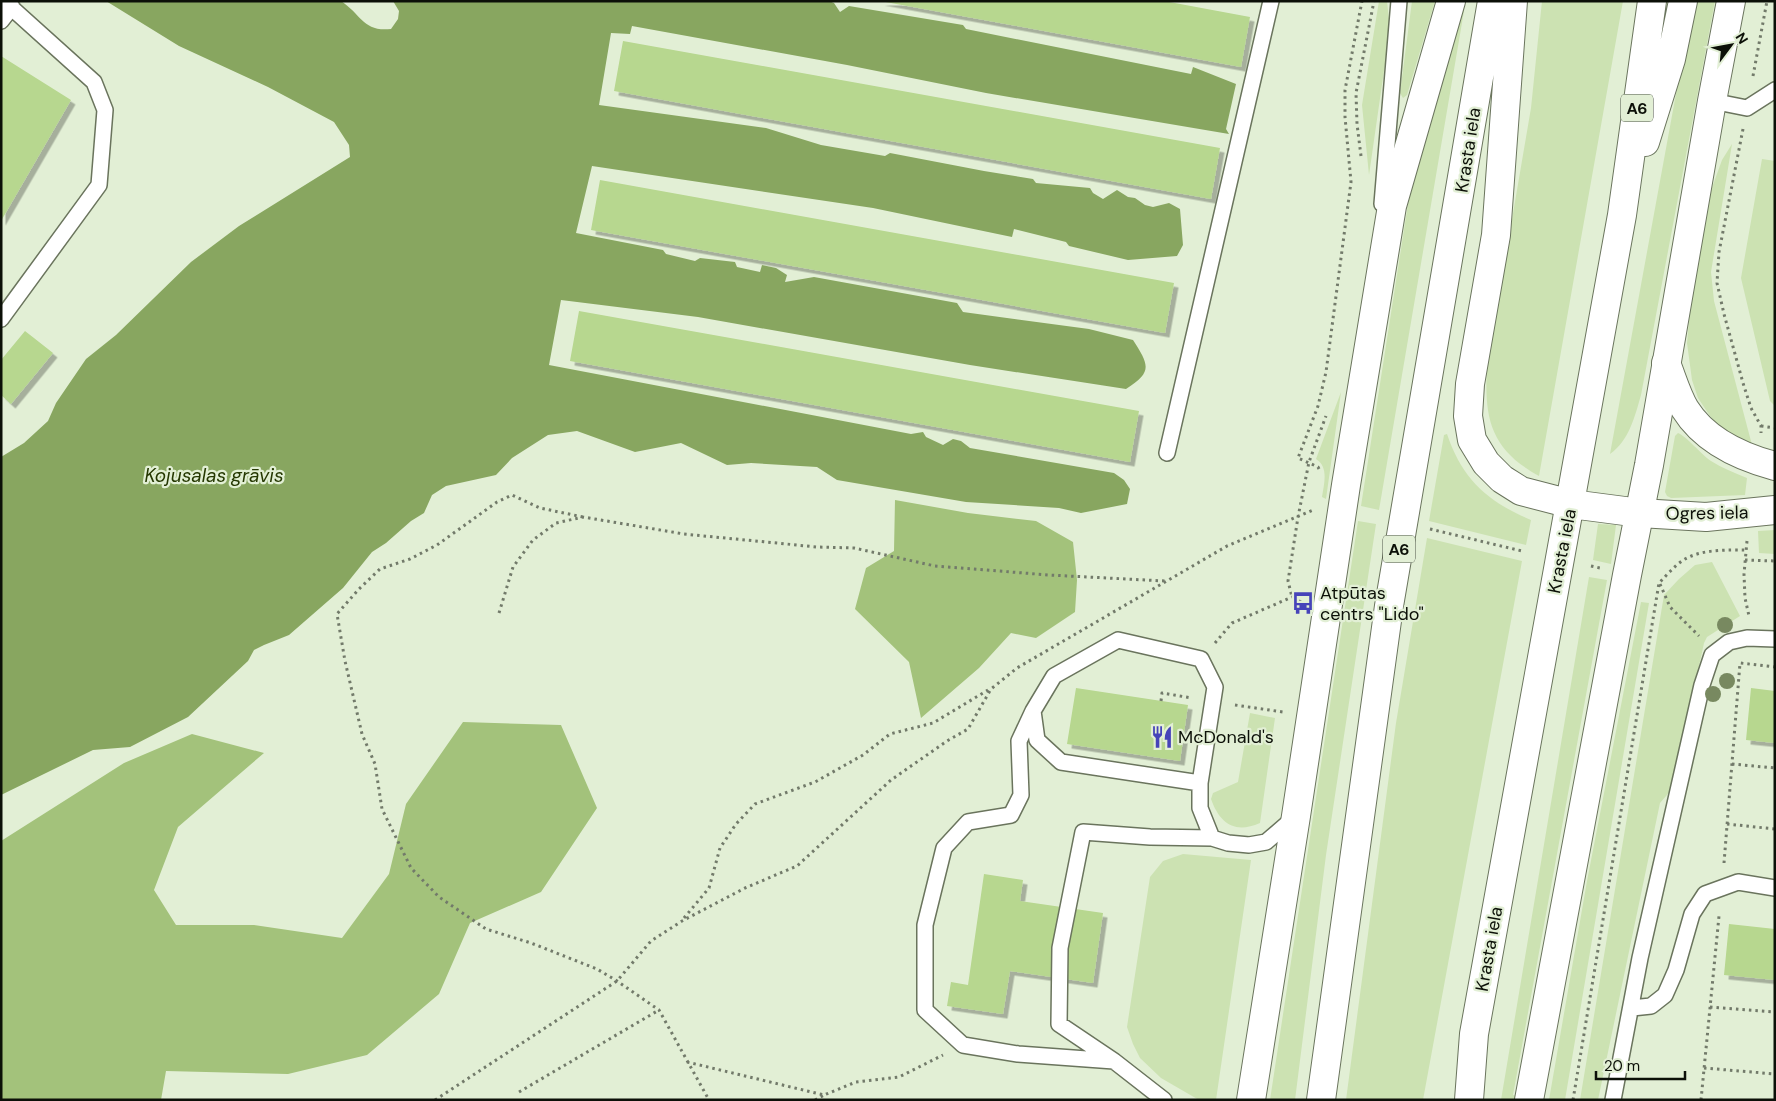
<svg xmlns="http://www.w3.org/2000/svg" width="1776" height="1101" font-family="'DM Sans',sans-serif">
<defs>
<filter id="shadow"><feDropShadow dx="4.5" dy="4.5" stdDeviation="0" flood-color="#0004"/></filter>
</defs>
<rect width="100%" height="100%" fill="#e2efd5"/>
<path fill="#cce2b2" d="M 1379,1 L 1387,1 L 1390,29 L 1369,175 L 1362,105 Z
M 1412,1 L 1435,1 L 1407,95 L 1403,98 L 1400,93 Z
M 1542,1 L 1623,1 L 1539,476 C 1490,449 1484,418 1487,366 L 1531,108 Z
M 1693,1 L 1715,1 L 1641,395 C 1635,416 1629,441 1610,454 Z
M 1463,9 L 1464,11 L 1379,510 L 1361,506 L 1408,204 L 1415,170 Z
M 1732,144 L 1711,272 L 1714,301 L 1752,445 L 1725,433 L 1710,416 L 1698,398 L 1692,380 L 1687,343 L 1692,288 L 1709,196 L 1722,160 Z
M 1762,159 L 1775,161 L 1775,406 L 1770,401 L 1741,278 Z
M 1341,392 L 1326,499 L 1322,497 C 1324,484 1329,467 1316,459 Z
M 1678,433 C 1686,436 1702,455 1711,461 C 1722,468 1735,473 1747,478 L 1745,495 L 1671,498 L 1667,496 L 1665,492 L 1675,436 Z
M 1447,434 C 1462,479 1488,502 1531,520 L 1526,545 L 1429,521 L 1444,435 Z
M 1358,521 L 1376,524 L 1326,855 L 1295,1100 L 1270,1100 Z
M 1598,524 L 1616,525 L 1611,564 L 1593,560 Z
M 1775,530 L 1775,554 L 1759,553 L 1758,531 Z
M 1427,538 L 1522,561 L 1423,1100 L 1346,1100 L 1396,723 Z
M 1712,562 L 1740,616 L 1707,637 L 1704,643 L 1673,788 L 1660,803 L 1598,1100 L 1580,1100 L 1664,595 L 1679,579 L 1695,565 Z
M 1589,577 L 1607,580 L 1513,1095 L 1534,1100 L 1501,1100 Z
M 1641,602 L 1649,603 L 1565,1100 L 1549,1100 L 1587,881 Z
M 1250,713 L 1275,718 L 1260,823 C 1235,834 1220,824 1211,799 L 1213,793 L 1238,782 Z
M 1183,854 L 1251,860 L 1216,1100 L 1199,1100 L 1161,1078 L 1140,1058 L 1133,1044 L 1127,1027 L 1150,877 L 1163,861 Z"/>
<path fill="#a3c27b" d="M 895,500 L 968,513 L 1036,521 L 1073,542 L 1077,580 L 1075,612 L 1036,638 L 1011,633 L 979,668 L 921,718 L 909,662 L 855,609 L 866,568 L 894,551 Z
M 463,722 L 561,725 L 597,808 L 541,892 L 470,923 L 439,994 L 367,1055 L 288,1074 L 166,1071 L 161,1100 L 1,1100 L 1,841 L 124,763 L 192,734 L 264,753 L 178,827 L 154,890 L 176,925 L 254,925 L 342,938 L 389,874 L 406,804 Z"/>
<path fill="#88a660" d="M 106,1 L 341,1 C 362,15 363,32 391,29 L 398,19 L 399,11 L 393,1 L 829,1 L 834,3 L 840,12 L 849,6 L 963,25 L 966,29 L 1191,74 L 1193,67 L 1236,84 L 1226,129 L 1229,134 L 986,93 L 847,65 L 632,26 L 630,34 L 611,33 L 599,105 L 766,128 L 821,145 L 885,156 L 890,153 L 984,171 L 1033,179 L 1036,183 L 1090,188 L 1093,193 L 1103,199 L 1117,190 L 1128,197 L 1135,198 L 1145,205 L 1153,207 L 1169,203 L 1180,209 L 1183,245 L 1177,256 L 1128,260 L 1069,246 L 1066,242 L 1014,229 L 1012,237 L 873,208 L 592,166 L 576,233 L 663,250 L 666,254 L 695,261 L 700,258 L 735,262 L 737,267 L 760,272 L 762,265 L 776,268 L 787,275 L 785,282 L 814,277 L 957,303 L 963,312 L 1089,329 L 1133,340 C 1149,365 1153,372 1126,389 L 970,365 L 698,317 L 561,300 L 549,365 L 911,434 L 923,432 L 926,437 L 943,445 L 953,439 L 961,441 L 970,448 L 1114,473 L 1124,480 L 1130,489 L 1127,504 L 1081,513 L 1059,508 L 966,502 L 837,480 L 817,467 L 751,463 L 727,465 L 681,443 L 635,452 L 577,431 L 548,435 L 512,458 L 496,475 L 446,486 L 432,495 L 424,513 L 411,521 L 386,543 L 372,552 L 343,588 L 289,635 L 264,645 L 254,650 L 248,661 L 188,717 L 130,747 L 93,750 L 1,795 L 1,457 L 24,443 L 48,421 L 56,403 L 86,359 L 116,335 L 191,262 L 239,226 L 350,157 L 349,145 L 334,122 L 268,87 L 179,46 Z"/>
<path fill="#b7d78f" filter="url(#shadow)" d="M 880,1 L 1164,1 L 1250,17 L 1241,67 Z
M 623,41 L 1220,148 L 1211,199 L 614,91 Z
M 1,56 L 71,100 L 1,221 Z
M 600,180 L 1174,283 L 1165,333 L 591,230 Z
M 579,311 L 1139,411 L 1130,462 L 570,361 Z
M 25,331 L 53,353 L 11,404 L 1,395 L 1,360 Z
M 1076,688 L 1188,705 L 1180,761 L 1067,744 Z
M 1751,688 L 1775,691 L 1775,743 L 1746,740 Z
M 984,874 L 1023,880 L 1020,901 L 1103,913 L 1093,983 L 1010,971 L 1003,1014 L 947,1006 L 951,982 L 968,985 Z
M 1729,924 L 1775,929 L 1775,980 L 1724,975 Z"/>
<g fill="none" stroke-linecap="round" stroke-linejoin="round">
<defs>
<path id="lane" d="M 1,21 L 12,7
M 1712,101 L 1747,108 L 1775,90
M 1382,204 L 1399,1
M 1,319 L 99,185 L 105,110 L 94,82 L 4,1
M 1167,453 L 1271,1
M 1033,711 L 1019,741 L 1021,795 L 1011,815 L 968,822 L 944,848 L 925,925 L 925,1010 L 963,1045 L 1018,1054 L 1114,1061
M 1200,783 L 1061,762 L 1037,740 L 1033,711 L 1054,676 L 1118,640 L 1201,659 L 1215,687 L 1200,783 L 1200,808 L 1212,838
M 1632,1008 L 1651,1006 L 1665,995 L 1676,970 L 1692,914 L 1705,894 L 1738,882 L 1775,888
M 1164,1100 L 1114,1061 L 1059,1024 L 1060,948 L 1083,832 L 1150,837 L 1212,838 L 1228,843 L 1249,845 L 1266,842 L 1295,817
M 1613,1100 L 1640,958 L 1702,685 L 1712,655 L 1729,642 L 1747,638 L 1775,639"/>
<path id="street" d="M 1666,363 C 1672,378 1677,396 1685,409 C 1705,441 1741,457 1775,466
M 1640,513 L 1706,517 L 1775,510"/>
<path id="highway" d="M 1513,1 L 1496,235 L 1470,384 L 1468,416 L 1472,440 L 1486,463 L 1502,479 L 1521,491 L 1571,504 L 1640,513
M 1645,142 L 1671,59 L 1683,1
M 1251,1100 L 1296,816 L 1346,485 L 1392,206 L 1451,1
M 1321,1100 L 1389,606 L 1492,1
M 1469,1100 L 1474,1034 L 1622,215 L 1652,1
M 1529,1100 L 1627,575 L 1649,465 L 1712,101 L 1731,1"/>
</defs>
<use href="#lane" stroke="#6a745d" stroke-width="18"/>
<use href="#street" stroke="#6a745d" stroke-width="30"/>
<use href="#highway" stroke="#6a745d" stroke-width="30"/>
<path stroke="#727a6a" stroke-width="3" stroke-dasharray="2.5 4" stroke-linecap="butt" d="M 1753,76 L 1767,1
M 1743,129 L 1719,252 L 1717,283 L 1724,314 L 1743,383 L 1751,408 L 1761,426 L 1761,433
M 1361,156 L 1357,124 L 1356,93 L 1374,1
M 1761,426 L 1775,428
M 1319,469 L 1318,467 L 1298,458 L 1318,406 L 1326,372 L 1351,182 L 1345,117 L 1345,90 L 1362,1
M 583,517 L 540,508 L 512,495 L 497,502 L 437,545 L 410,559 L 380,569 L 359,589 L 337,614 L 345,661 L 362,734 L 375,764 L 382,809 L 411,868 L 439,897 L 486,929 L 531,943 L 597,969 L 617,981 L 659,1010 L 709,1100
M 1430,529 L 1522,551
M 1747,541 L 1744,574 L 1745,598 L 1749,616
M 1745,560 L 1775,561
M 1591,566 L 1600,568
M 1660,584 L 1670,607 L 1699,636
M 1301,602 L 1292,597 L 1288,581 L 1298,517 L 1309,462 L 1326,416
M 499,613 L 513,567 L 533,540 L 556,523 L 583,517 L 684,534 L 817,547 L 854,548 L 935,566 L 1049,575 L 1165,581
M 1215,643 L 1232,623 L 1292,597
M 1161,701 L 1162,693 L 1192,698
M 1235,705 L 1283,712
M 1732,764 L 1775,768
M 1727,824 L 1775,829
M 1724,863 L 1740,663 L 1775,667
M 684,918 L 709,888 L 720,848 L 736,824 L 755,804 L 815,782 L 863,755 L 890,734 L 933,723 L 988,690
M 1710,1007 L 1775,1012
M 687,1062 L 824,1095 L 856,1082 L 899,1077 L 943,1055
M 1704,1068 L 1775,1074
M 519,1092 L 659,1010
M 435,1100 L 617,981 L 651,941 L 682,921 L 745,888 L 797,866 L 891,780 L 947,741 L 968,729 L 991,689 L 1017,668 L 1227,546 L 1313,510
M 815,1100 L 824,1095
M 1573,1100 L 1659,583 C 1667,575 1675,565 1685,559 C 1703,549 1727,550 1746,550
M 1701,1100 L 1719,916"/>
<use href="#lane" stroke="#fff" stroke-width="15"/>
<use href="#street" stroke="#fff" stroke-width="28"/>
<use href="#highway" stroke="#fff" stroke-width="28"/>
</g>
<g fill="#788960">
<circle cx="1725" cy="625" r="8"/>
<circle cx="1727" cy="681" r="8"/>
<circle cx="1713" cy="694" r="8"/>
</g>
<defs>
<symbol id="bus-bare" viewBox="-9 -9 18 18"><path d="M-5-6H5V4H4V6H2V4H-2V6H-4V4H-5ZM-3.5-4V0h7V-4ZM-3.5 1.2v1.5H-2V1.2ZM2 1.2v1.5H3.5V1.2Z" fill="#4643b9" stroke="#e2efd5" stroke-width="2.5" paint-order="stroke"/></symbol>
<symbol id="restaurant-bare" viewBox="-9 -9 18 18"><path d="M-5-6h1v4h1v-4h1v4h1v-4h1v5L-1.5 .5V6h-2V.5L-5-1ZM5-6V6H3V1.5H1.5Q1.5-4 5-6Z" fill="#4643b9" stroke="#e2efd5" stroke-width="2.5" paint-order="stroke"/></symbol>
</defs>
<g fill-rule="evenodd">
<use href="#bus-bare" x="1287" y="587" width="32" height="32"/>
<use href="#restaurant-bare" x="1146" y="721" width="32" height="32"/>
</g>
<g text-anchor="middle" stroke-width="4.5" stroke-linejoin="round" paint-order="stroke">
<g fill="#e2efd5" stroke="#4c5346" stroke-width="1">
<rect x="1621" y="94.5" width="32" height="27" rx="4"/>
<rect x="1383" y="535.5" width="32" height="27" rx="4"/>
</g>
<g font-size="16" font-weight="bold" fill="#0c1008">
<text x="1637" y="114">A6</text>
<text x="1399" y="555">A6</text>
</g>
<g font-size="18" fill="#0c1008" stroke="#e2efd5">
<text transform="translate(1468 150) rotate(-81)" y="6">Krasta iela</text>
<text transform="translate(1707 513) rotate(-1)" y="6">Ogres iela</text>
<text transform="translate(1562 551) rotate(-79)" y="6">Krasta iela</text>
<text transform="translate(1489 949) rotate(-80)" y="6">Krasta iela</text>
</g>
<g font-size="18" fill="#0c1008" stroke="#e2efd5" text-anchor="start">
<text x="1320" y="599">Atpūtas<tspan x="1320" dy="21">centrs "Lido"</tspan></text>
<text x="1178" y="743">McDonald's</text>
</g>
<g font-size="19" font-style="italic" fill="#253802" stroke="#e2efd5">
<text x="214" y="482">Kojusalas grāvis</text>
</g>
</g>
<rect width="1776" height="1101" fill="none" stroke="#0c1008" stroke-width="5"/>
<g transform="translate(1731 45) rotate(58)" stroke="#e2efd5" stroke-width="4" paint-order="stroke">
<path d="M0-4L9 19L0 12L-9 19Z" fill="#0c1008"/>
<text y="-8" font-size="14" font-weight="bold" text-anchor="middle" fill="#0c1008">N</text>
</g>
<path d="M1596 1071v8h89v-8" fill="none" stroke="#0c1008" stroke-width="2.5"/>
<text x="1604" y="1071" font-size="15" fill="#0c1008" stroke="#e2efd5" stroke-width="4" paint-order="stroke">20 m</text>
</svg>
